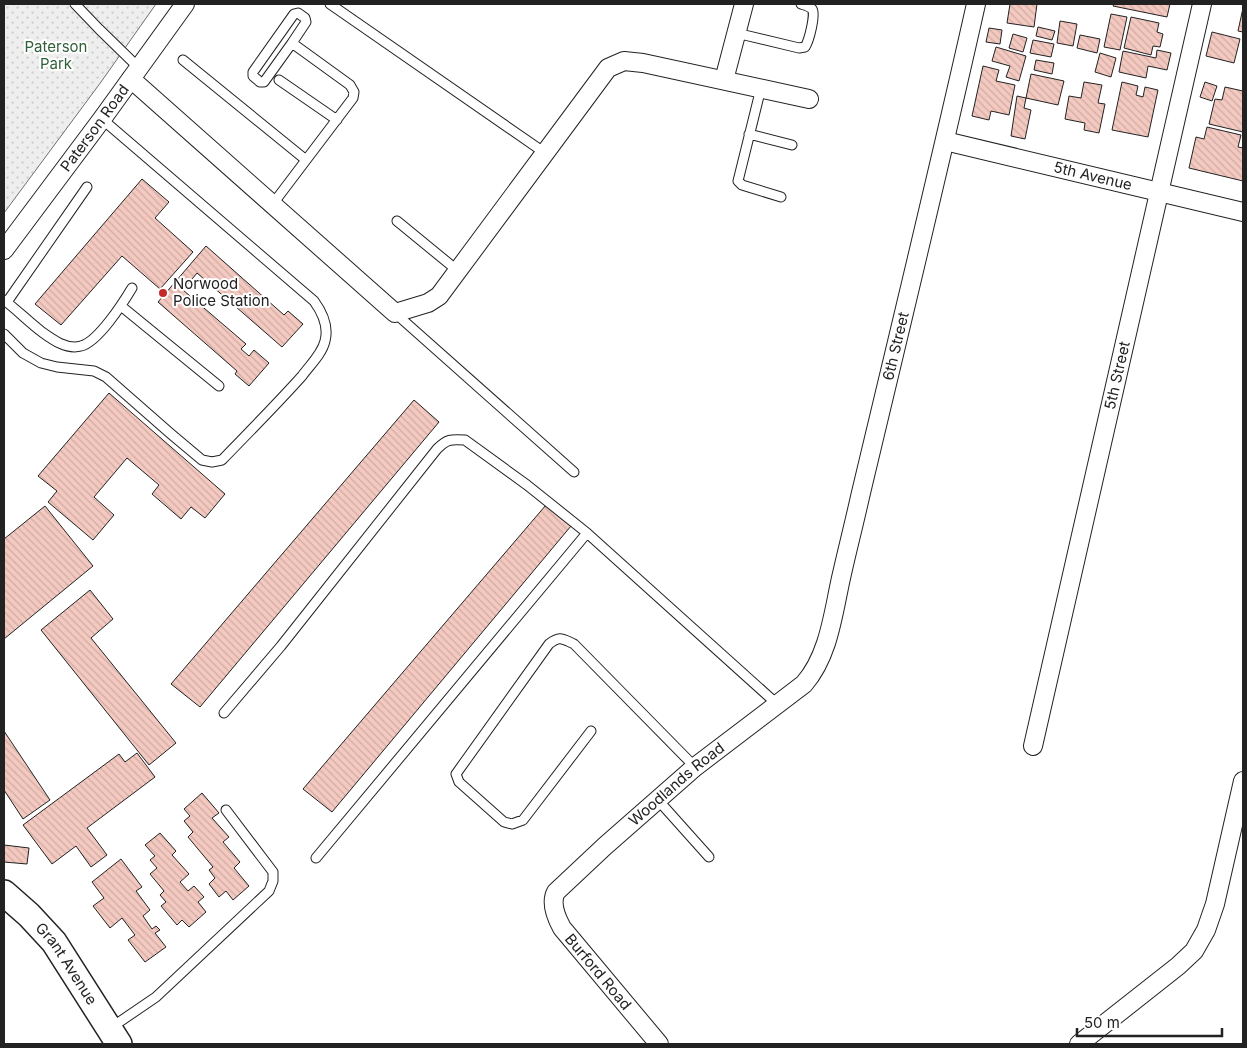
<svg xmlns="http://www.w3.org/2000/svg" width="1247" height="1048" font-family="Inter,sans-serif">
<defs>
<pattern id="green-dots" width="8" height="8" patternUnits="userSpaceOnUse" patternTransform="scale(1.25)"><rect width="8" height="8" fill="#eee"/><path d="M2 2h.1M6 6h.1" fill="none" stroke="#ccc" stroke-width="1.8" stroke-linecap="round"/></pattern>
<pattern id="building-back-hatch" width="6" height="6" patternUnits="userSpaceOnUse" patternTransform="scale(1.25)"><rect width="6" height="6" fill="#f3c9c0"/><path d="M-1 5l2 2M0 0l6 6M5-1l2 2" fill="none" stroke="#d0aca5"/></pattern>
</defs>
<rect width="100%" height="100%" fill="#fff"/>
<path fill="url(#green-dots)" stroke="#6f6f6f" d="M 4,4 L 156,4 L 101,82 L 4,213 Z"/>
<path fill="url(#building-back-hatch)" stroke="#222" d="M 1010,4 L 1037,4 L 1034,27 L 1007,23 Z
M 1114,4 L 1170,4 L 1167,17 L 1113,6 Z
M 1243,8 L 1243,32 L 1238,31 Z
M 1111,14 L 1127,17 L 1120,50 L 1104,47 Z
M 1131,17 L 1159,23 L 1157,32 L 1163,34 L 1160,47 L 1153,46 L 1151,55 L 1124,48 Z
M 1060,21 L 1077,24 L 1073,46 L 1057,43 Z
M 1038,27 L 1055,31 L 1052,40 L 1036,36 Z
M 989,28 L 1002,30 L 1000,44 L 986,42 Z
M 1212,32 L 1240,39 L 1234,63 L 1206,56 Z
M 1013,34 L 1027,38 L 1023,52 L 1009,48 Z
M 1080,35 L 1100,39 L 1097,53 L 1077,48 Z
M 1033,40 L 1054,44 L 1051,57 L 1030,53 Z
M 996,47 L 1026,56 L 1019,81 L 1006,77 L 1010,66 L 992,61 Z
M 1157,50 L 1171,53 L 1167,70 L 1148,66 L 1146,78 L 1119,72 L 1123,51 L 1156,58 Z
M 1100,53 L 1116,58 L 1111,77 L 1095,72 Z
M 1036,60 L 1054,63 L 1052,74 L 1034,70 Z
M 983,66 L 999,70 L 996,81 L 1015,85 L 1009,115 L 991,111 L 989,120 L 972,116 Z
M 1031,74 L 1064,81 L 1058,105 L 1026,98 Z
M 1084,82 L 1102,85 L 1098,103 L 1105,104 L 1099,133 L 1084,130 L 1085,123 L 1065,119 L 1069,96 L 1081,98 Z
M 1122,82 L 1138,86 L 1136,95 L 1143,97 L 1145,87 L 1158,90 L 1148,137 L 1112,130 Z
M 1205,82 L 1217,86 L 1212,101 L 1200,97 Z
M 1225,87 L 1243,91 L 1243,132 L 1209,124 L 1215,99 L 1222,100 Z
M 1017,96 L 1026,98 L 1024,108 L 1031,110 L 1025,139 L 1011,136 Z
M 1207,127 L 1241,135 L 1238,147 L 1243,148 L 1243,181 L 1189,168 L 1196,137 L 1204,139 Z
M 142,179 L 169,202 L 155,218 L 193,252 L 160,289 L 122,256 L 61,325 L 35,304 Z
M 206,246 L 284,315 L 288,311 L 303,324 L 282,347 L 197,273 L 183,290 L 246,344 L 241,349 L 249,356 L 254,350 L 269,363 L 249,386 L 235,374 L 237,371 L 158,302 Z
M 109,393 L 225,494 L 205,518 L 191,507 L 181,519 L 152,494 L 159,485 L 127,458 L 94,497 L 114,515 L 93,540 L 48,502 L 57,491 L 38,476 Z
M 414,400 L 439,422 L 200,707 L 171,684 Z
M 546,505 L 571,526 L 332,812 L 303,789 Z
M 45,506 L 93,566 L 4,639 L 4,539 Z
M 90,590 L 113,619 L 91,638 L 176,743 L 149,765 L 41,630 Z
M 4,731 L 50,800 L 23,819 L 4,790 Z
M 137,753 L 155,777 L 87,828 L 107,855 L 91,867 L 76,846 L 52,864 L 23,825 L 119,754 L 125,762 Z
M 202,793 L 219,813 L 212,818 L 229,837 L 223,842 L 240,862 L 234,868 L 249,886 L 233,900 L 226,891 L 219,897 L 209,884 L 215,878 L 209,870 L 213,867 L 188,837 L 193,832 L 184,821 L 190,816 L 184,809 Z
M 160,833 L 176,851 L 172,855 L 189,874 L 180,882 L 188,891 L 194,886 L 204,897 L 198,902 L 206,912 L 189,927 L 182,920 L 177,925 L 161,906 L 166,902 L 160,895 L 164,891 L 150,874 L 157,868 L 150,860 L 155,856 L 145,845 Z
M 4,845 L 29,848 L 27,864 L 4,862 Z
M 121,859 L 142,887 L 136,891 L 150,910 L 143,916 L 152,929 L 156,926 L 160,930 L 155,933 L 166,947 L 145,962 L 128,940 L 135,935 L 122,918 L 110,928 L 93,906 L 104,898 L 92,882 Z"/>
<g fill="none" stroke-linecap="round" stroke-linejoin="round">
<defs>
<path id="lane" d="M 75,4 L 99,29 L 139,68
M 330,4 L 545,153
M 736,33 L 799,48 L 805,47 C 809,41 816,14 812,9 C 809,6 804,5 801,4
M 183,60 L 306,160
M 279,80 L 337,120
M 761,88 L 738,181 L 742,185 L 781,197
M 749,134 L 792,145
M 272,205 L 353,98 L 354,92 L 350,85 L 292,43 L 264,82 L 260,82 L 253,76 L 253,72 L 294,14 L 298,13 L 305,18 L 306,22 L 292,43
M 397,221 L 458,271
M 4,300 C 17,310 29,322 42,332 C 53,340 67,350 81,346 C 98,342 123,303 132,288
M 7,302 L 87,187
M 121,306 L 219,386
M 395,313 L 574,472
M 4,334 L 23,353 L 41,363 L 57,367 L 94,371 L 106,377 L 171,434 L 202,460 L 212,462 L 222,460 C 249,432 276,405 302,376 C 310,365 322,354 325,341 C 329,326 322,312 314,301 L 102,119
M 224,713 L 281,646 L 437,449 C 447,439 451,439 465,440 L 527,485 L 587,533
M 591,731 L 523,820 L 512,824 L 504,822 L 459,782 L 456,774 L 549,644 C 560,635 563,639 574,644 L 695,767
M 658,800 L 709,857
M 316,858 L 587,533 L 777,704
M 112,1027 L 156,997 L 269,891 L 273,881 L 273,872 L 226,810"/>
<g id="street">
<path d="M 131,79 L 395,313 L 428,303 L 439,296 L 608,68 L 624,61 L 643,63 L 809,99"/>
<path d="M 724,80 L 744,4"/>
<path id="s1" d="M 945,141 L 1243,212"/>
<path id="s2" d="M 4,250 L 102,119 L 185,4"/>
<path id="s3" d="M 1033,746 L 1202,4"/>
<path id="s4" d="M 659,1044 L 562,928 C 556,917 550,903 556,892 L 605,846 L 695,767 L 804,684 C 829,655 833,614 841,578 C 847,551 854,524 860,497 C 899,333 939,169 976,4"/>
<path d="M 1079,1044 L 1178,966 L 1194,951 L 1206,930 L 1215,904 L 1243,781"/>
</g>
<g id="secondary">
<path id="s5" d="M 4,893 L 29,915 L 54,942 L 119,1044"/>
</g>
</defs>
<use href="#lane" stroke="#222" stroke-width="11"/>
<use href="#street" stroke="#222" stroke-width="20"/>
<use href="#secondary" stroke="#222" stroke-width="28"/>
<use href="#lane" stroke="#fff" stroke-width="9"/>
<use href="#street" stroke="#fff" stroke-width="18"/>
<use href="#secondary" stroke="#fff" stroke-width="25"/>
</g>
<circle fill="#c62828" stroke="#fff" stroke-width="2" cx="163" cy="293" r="5"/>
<g text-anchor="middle" stroke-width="4" stroke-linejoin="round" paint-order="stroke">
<g font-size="15" fill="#2f5e38" stroke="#fff">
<text x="56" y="52">Paterson<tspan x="56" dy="17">Park</tspan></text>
</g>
<g font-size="15" fill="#222" stroke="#fff">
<text dy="5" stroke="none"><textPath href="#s2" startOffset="152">Paterson Road</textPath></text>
<text dy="5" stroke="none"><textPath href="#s1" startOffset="152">5th Avenue</textPath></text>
<text dy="5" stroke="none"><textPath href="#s4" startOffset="865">6th Street</textPath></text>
<text dy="5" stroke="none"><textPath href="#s3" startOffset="380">5th Street</textPath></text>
<text dy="5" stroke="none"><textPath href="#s4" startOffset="351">Woodlands Road</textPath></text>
<text dy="5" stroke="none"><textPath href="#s5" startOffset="95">Grant Avenue</textPath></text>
<text transform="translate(598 972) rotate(50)" y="5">Burford Road</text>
</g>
<g font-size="15" fill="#222" stroke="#fff" text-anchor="start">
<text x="173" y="289">Norwood<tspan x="173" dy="17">Police Station</tspan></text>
</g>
</g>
<rect width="1247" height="1048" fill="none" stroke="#222222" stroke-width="10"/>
<path d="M1077 1028v8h145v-8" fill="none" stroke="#222222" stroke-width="2.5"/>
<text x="1084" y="1028" font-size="15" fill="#222222" stroke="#ffffff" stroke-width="4" paint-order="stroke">50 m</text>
</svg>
